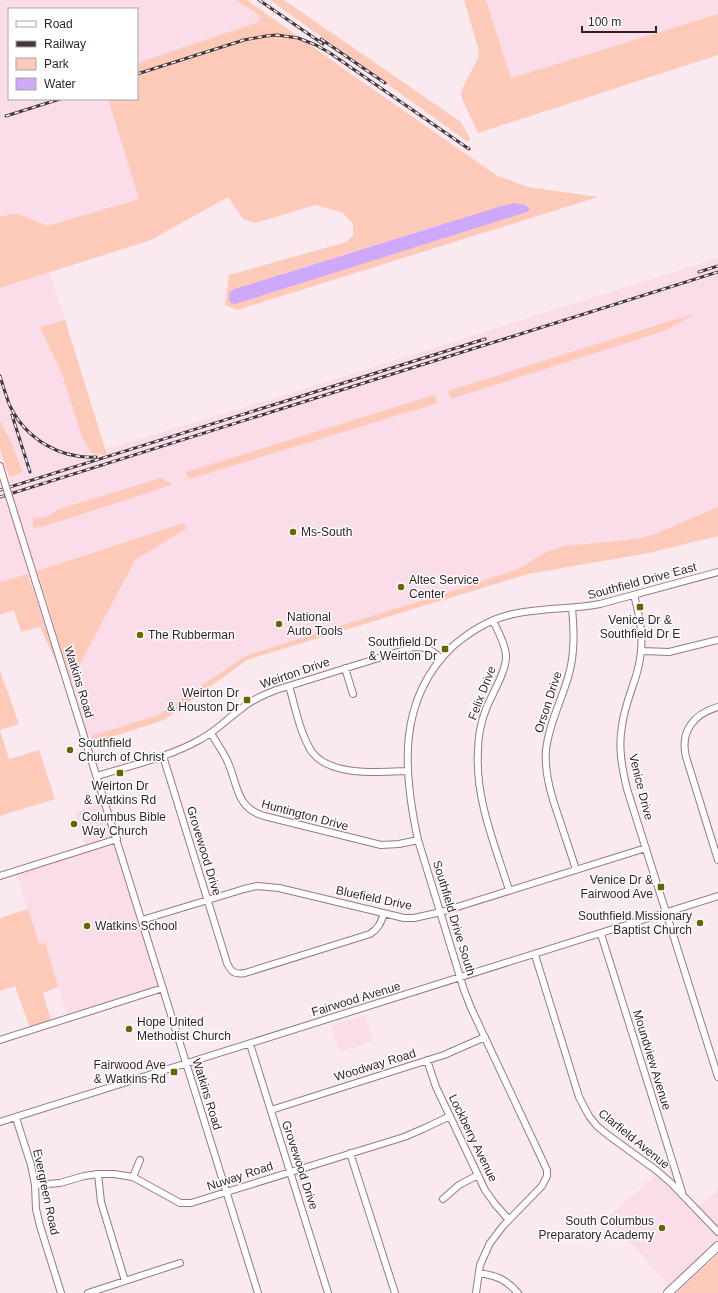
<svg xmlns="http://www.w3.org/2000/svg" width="718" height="1293" font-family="Helvetica,sans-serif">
<rect width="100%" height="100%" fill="#faeaf0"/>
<path fill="#fadde9" d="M 0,0 L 236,0 L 260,16 L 258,22 L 137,63 L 137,9 L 9,9 L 9,99 L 108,99 L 139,199 L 47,226 L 17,213 L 0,217 Z
M 486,0 L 718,0 L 718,14 L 511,78 Z
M 718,258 L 718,507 L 655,534 L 637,539 L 564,546 L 546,552 L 518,569 L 452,591 L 247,655 L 158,715 L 88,737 L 71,681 L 135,559 L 186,529 L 184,523 L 28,574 L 0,582 L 0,480 L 23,473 L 12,444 L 0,421 L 0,288 L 49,272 L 65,320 L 41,327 L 62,374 L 92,453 L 275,398 Z
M 102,803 L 159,984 L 156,988 L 67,1016 L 47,949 L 45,943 L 39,945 L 16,873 L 87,851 L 74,812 Z
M 365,1015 L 373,1041 L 340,1052 L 331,1026 Z
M 656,1175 L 693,1212 L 718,1189 L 718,1239 L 670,1286 L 607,1218 Z"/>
<path fill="#fdc9b8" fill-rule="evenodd" d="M 236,0 L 247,0 L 341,67 L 496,175 L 528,187 L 598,197 L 237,310 L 225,305 L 229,275 L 346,242 L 353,236 L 353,224 L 343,213 L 316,205 L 255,223 L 243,219 L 228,197 L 151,240 L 0,288 L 0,217 L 17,213 L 47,226 L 139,199 L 108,99 L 137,99 L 137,63 L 258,22 L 260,16 ZM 515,203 L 234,289 L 501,206 Z
M 270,0 L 284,0 L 461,122 L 470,139 L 468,142 Z
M 464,0 L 486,0 L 511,78 L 718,14 L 718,55 L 478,133 L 462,99 L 461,93 L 464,85 L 479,56 L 478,48 Z
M 695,314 L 664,331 L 451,399 L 448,391 L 667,322 Z
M 65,320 L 107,455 L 91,453 L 82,436 L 62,374 L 40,327 Z
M 434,395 L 438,403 L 189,479 L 186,472 Z
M 0,421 L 12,444 L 23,473 L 9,477 L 0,450 Z
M 161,478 L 172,484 L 154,491 L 48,525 L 33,528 L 33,518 L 47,517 L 59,509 Z
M 718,507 L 718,536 L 649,553 L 528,574 L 247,660 L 164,720 L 93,743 L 91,736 L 158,715 L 247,655 L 452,591 L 518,569 L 546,552 L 564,546 L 637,539 L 655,534 Z
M 184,523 L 186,529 L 135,560 L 71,681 L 37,571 Z
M 28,574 L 58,666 L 40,627 L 21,632 L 14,610 L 0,615 L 0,582 Z
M 0,671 L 19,724 L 0,730 L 9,759 L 39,750 L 55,799 L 0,816 Z
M 28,909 L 39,944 L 45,943 L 47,949 L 58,987 L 43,993 L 51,1021 L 30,1028 L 15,986 L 0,991 L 0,918 Z
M 718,1254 L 718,1293 L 676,1293 Z"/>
<path fill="#cea8fb" d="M 515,203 L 525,205 L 529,208 L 529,210 L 527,212 L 235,304 L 231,303 L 229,300 L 230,292 L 235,289 L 501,206 Z"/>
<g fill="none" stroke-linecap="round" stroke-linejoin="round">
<defs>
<path id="minor" d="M 0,466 L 2,474
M 36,583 L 258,1293
M 634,595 C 642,624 645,647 636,676 C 631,692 624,709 622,726 C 618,747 622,768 627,789 L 718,1077
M 572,608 C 574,630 575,652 569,674 C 562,700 549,723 546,750 C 544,774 552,798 560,821 C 565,837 571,853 576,870
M 493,621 C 498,631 505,643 506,655 C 507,670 492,694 486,709 C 481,722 478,737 478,751 C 475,799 495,845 509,890
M 642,651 L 669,652 L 718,640
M 345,668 L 353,694
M 289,686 C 295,706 300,734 312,752 C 330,777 381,772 408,771
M 718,707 C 693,714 680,732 686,757 L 718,860
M 211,733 C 217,744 225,754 229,765 C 238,787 237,808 264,816 L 381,845 L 399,844 L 418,840
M 163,756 L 227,963 C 231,972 235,975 245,973 L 370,934 C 378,929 381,923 384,913
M 97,776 C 132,765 170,757 201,739 C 216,731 227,719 241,709 C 251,700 263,695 276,690 L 414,647 C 428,647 431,650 441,658
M 0,876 L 117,839
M 142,920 L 244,889 L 257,886 L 279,888 L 404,918 L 414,918 L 441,912 L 646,848
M 601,934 L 682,1192
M 535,955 L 579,1097 L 589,1116 L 597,1126 L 608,1135 L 656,1170 L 671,1183 L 718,1232
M 0,1040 L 163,988
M 250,1044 L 328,1293
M 427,1060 L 436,1087 L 485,1190 L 495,1204 L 509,1220
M 271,1110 L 444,1055 L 485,1037
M 16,1118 L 31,1165 L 35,1185 L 36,1209 L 40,1226 L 61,1293
M 0,1122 L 718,896
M 350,1153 L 395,1293
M 98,1174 L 101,1202 L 125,1281
M 133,1177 L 140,1160
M 35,1185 L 60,1183 L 84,1176 L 98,1174 L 114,1174 L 133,1177 L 180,1203 L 191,1203 L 404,1137 L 425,1128 L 450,1116
M 443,1199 L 459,1185 L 478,1175
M 479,1273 C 498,1276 505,1279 518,1293
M 88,1293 L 180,1263
M 476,1293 L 480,1265 L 490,1243 L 503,1226 L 542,1186 L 547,1176 L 547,1170 L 471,1008 L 464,990 L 418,840 C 403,771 397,700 452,647 C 468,633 489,620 509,615 C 539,607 570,610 600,604 L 718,572"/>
<path id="major" d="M 668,1293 L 718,1246"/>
</defs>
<use href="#minor" stroke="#9a7786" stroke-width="8"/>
<use href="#major" stroke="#9a7786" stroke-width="10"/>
<use href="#minor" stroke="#fff" stroke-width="6"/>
<use href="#major" stroke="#fff" stroke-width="8"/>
<defs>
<path id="rail" d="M 259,0 L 323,44
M 321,39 L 385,83
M 137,74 L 244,40 L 266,36 L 277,35 L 298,38 L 316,45 L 330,53 L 469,149
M 6,116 L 60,99
M 699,272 L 718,266
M 0,376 C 3,386 6,396 10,406 C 26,439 60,459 96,457
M 12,415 L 30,472
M 0,490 L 485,339
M 0,497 L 718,272"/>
</defs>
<use href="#rail" stroke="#45363c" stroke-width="3"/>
<use href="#rail" stroke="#fff" stroke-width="1.5" stroke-dasharray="4.5" stroke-linecap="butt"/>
<defs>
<path id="minor-bridge" d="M 2,474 L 36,583"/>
</defs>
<use href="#minor-bridge" stroke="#9a7786" stroke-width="8" stroke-linecap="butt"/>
<use href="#minor-bridge" stroke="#fff" stroke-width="6"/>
</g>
<g fill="#666500" stroke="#fff" stroke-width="1.5">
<circle cx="293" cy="532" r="4"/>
<circle cx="401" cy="587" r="4"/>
<rect x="636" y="603" width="8" height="8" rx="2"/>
<circle cx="279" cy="624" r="4"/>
<circle cx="140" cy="635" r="4"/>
<rect x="441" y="645" width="8" height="8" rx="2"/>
<rect x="243" y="696" width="8" height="8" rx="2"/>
<circle cx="70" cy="750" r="4"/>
<rect x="116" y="769" width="8" height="8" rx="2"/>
<circle cx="74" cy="824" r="4"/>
<rect x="657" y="883" width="8" height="8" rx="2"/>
<circle cx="700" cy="923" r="4"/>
<circle cx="87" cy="926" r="4"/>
<circle cx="129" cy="1029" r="4"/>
<rect x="170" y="1068" width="8" height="8" rx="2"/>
<circle cx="662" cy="1228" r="4"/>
</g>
<g text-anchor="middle" stroke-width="3" stroke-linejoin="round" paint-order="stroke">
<g font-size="12" fill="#2e1f25" stroke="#fff" text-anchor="start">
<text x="301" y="536">Ms-South</text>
<text x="409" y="584">Altec Service<tspan x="409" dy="14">Center</tspan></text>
<text x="287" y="621">National<tspan x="287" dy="14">Auto Tools</tspan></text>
<text x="640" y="624" text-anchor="middle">Venice Dr &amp;<tspan x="640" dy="14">Southfield Dr E</tspan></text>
<text x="148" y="639">The Rubberman</text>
<text x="437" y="646" text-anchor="end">Southfield Dr<tspan x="437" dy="14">&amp; Weirton Dr</tspan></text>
<text x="239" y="697" text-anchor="end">Weirton Dr<tspan x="239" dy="14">&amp; Houston Dr</tspan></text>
<text x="78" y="747">Southfield<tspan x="78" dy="14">Church of Christ</tspan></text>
<text x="120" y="790" text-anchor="middle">Weirton Dr<tspan x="120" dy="14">&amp; Watkins Rd</tspan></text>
<text x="82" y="821">Columbus Bible<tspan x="82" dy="14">Way Church</tspan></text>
<text x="653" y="884" text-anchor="end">Venice Dr &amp;<tspan x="653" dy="14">Fairwood Ave</tspan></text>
<text x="692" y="920" text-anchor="end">Southfield Missionary<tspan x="692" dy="14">Baptist Church</tspan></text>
<text x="95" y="930">Watkins School</text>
<text x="137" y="1026">Hope United<tspan x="137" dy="14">Methodist Church</tspan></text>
<text x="166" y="1069" text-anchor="end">Fairwood Ave<tspan x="166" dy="14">&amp; Watkins Rd</tspan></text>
<text x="654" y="1225" text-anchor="end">South Columbus<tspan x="654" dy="14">Preparatory Academy</tspan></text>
</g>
<g font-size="12" fill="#2e1f25" stroke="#fff">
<text transform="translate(642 581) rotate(-15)" y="4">Southfield Drive East</text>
<text transform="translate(295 673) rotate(-19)" y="4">Weirton Drive</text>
<text transform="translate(79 682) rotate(73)" y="4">Watkins Road</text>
<text transform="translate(482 693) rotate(-69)" y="4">Felix Drive</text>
<text transform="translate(548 702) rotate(-72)" y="4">Orson Drive</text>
<text transform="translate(641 787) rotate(76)" y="4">Venice Drive</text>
<text transform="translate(305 815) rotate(15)" y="4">Huntington Drive</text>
<text transform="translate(204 851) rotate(73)" y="4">Grovewood Drive</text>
<text transform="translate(374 898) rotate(12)" y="4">Bluefield Drive</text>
<text transform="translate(454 918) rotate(73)" y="4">Southfield Drive South</text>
<text transform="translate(356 999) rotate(-17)" y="4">Fairwood Avenue</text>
<text transform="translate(652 1060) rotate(73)" y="4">Moundview Avenue</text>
<text transform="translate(375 1065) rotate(-17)" y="4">Woodway Road</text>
<text transform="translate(207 1094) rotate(73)" y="4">Watkins Road</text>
<text transform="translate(473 1138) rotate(64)" y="4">Lockberry Avenue</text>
<text transform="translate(634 1139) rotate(39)" y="4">Clarfield Avenue</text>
<text transform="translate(300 1165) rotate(72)" y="4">Grovewood Drive</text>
<text transform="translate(240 1176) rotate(-18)" y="4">Nuway Road</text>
<text transform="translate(46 1192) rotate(78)" y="4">Evergreen Road</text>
</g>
</g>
<rect x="8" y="8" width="130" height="92" fill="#ffffff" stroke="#aba5a8"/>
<rect x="16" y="21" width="20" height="6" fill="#ffffff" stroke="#aba5a8"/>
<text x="44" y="28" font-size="12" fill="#2e1f25">Road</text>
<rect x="16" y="41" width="20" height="6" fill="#45363c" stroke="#aba5a8"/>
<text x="44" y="48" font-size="12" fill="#2e1f25">Railway</text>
<rect x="16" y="58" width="20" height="12" fill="#fdc9b8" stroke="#aba5a8"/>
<text x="44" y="68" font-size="12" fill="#2e1f25">Park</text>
<rect x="16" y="78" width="20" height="12" fill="#cea8fb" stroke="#aba5a8"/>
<text x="44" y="88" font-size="12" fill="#2e1f25">Water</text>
<path d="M582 26v6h74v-6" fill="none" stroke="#2e1f25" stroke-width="2"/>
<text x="588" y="26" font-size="12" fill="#2e1f25" stroke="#ffffff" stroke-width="3" paint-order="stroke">100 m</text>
</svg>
